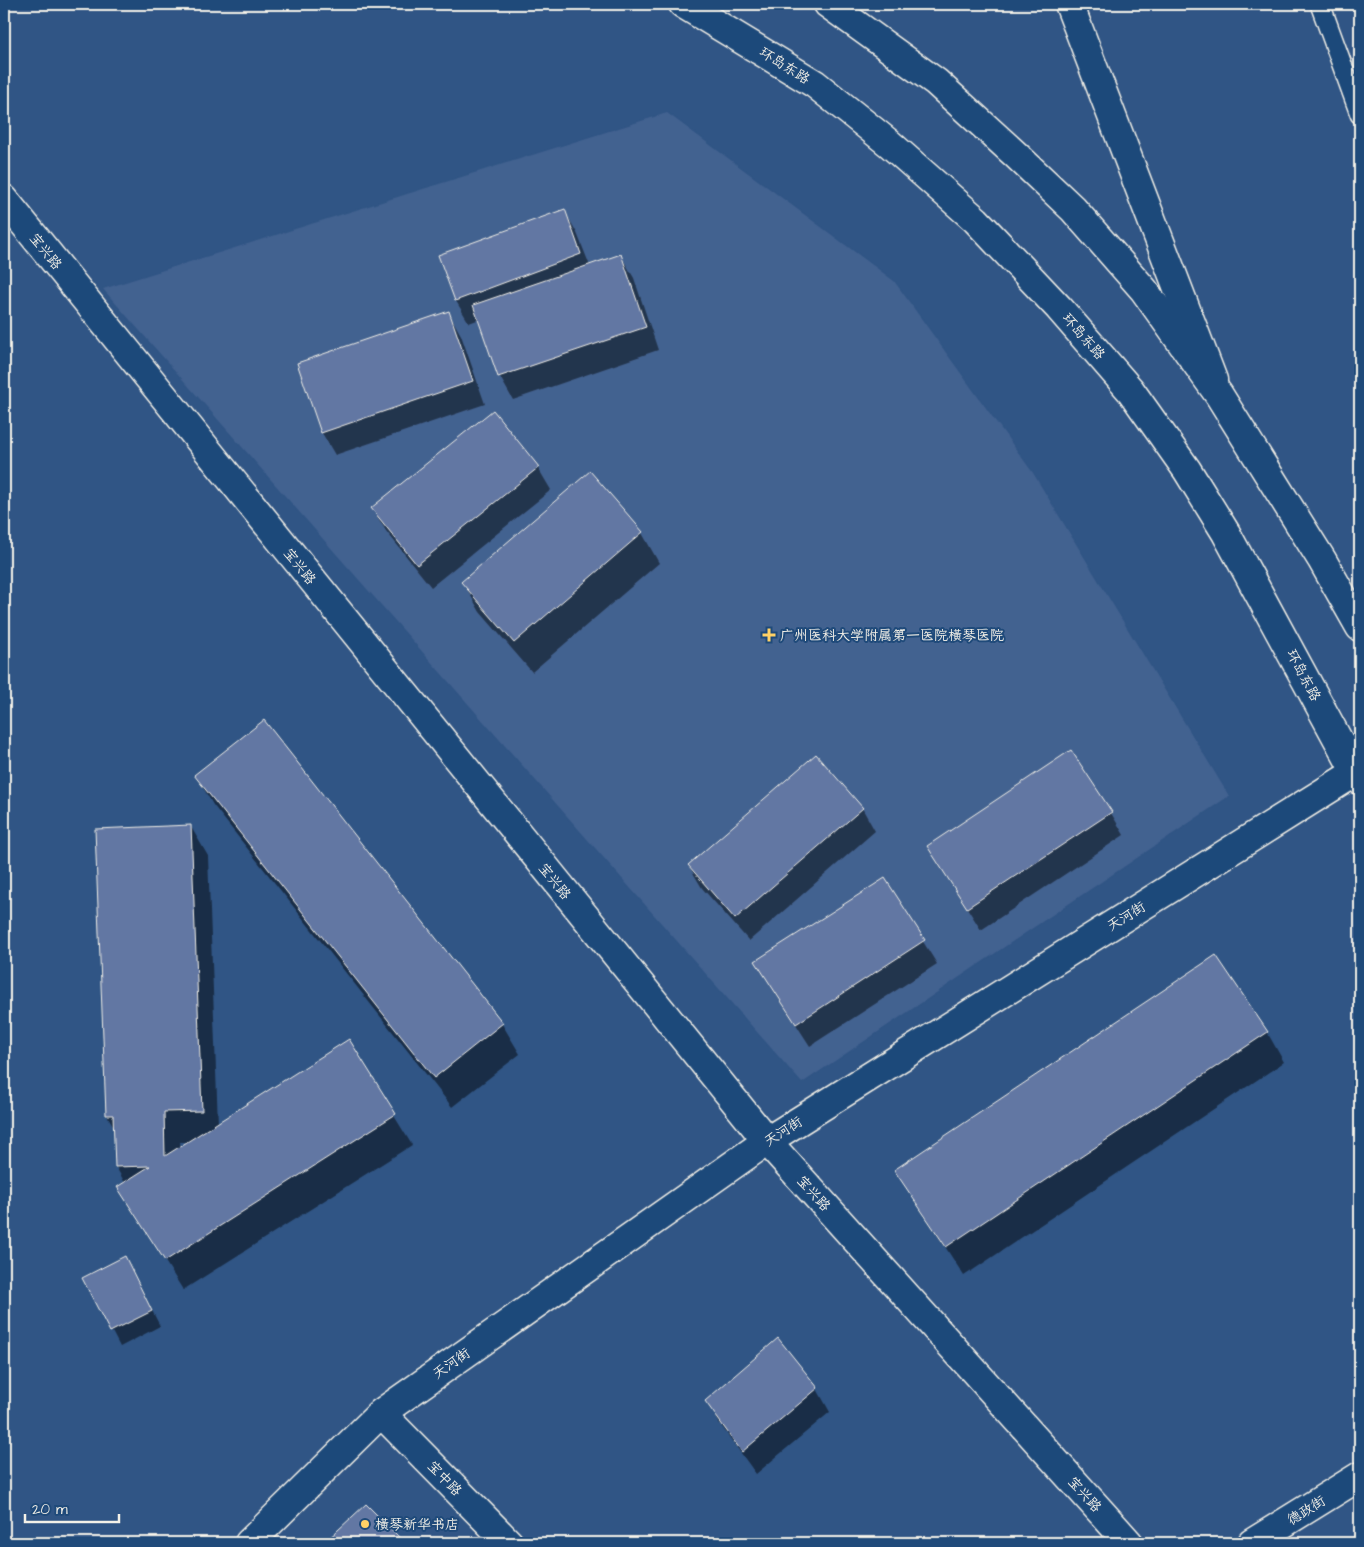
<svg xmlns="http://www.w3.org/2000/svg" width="1364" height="1547" font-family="'Architects Daughter','LXGW WenKai TC',sans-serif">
<rect width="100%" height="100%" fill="#305585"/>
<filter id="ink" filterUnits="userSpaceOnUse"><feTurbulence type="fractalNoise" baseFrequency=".02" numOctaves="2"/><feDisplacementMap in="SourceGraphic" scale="10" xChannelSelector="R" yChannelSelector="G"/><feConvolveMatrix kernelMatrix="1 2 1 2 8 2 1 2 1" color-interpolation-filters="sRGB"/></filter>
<g filter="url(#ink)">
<path fill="#436290" d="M 667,113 L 894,281 L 1033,473 L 1229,796 L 802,1083 L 103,289 Z"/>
<path fill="#0007" fill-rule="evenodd" d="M 564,210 L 577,233 L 590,266 L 621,256 L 634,278 L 658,350 L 513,400 L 500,377 L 480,319 L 469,323 L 456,301 L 440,256 Z
M 448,312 L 461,335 L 485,404 L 335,455 L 322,433 L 298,364 Z
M 538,468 L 551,490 L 431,587 L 386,531 L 372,508 Z
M 642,533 L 659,563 L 532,672 L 480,612 L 463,582 Z
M 264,721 L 502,1024 L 520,1054 L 452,1107 L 213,805 L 196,775 Z
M 862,808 L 875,831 L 749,941 L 702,888 L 689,866 Z
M 1111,813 L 1124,835 L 981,930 L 928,846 Z
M 191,827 L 208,856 L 218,1124 L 348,1041 L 412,1145 L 183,1290 L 119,1188 L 125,1183 L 116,1167 L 114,1127 L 107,1115 ZM 180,1142 L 190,1142 L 181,1148 Z
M 884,879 L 937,964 L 810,1046 L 770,984 Z
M 1267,1032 L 1284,1062 L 964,1276 L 896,1171 Z
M 125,1258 L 160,1326 L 120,1347 L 84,1278 Z
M 778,1340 L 817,1389 L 830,1412 L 756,1474 L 720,1424 L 707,1401 Z
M 366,1506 L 403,1543 L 326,1543 Z"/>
<path fill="#6277a3" stroke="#f4f1e8" d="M 565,209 L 581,254 L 455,301 L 438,255 Z
M 621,254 L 646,327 L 498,377 L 473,305 Z
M 449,311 L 473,381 L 321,433 L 297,363 Z
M 493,410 L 539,467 L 417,565 L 371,508 Z
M 590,471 L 643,532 L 514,643 L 461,582 Z
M 264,720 L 503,1023 L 434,1078 L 194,775 Z
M 1071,750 L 1112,812 L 967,908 L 927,846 Z
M 816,754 L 863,808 L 735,919 L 688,865 Z
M 191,825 L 202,1111 L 164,1112 L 165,1156 L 349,1039 L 396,1114 L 165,1261 L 117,1187 L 150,1166 L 115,1167 L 113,1115 L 106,1115 L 95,829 Z
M 885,878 L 925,940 L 796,1024 L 755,961 Z
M 1216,955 L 1268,1032 L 946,1247 L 894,1170 Z
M 125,1256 L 152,1311 L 110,1332 L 82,1278 Z
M 778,1338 L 818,1388 L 742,1452 L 705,1401 Z
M 366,1504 L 405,1543 L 324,1543 Z"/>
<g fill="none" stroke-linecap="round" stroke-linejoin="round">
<defs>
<path id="lane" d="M 1320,4 L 1360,114"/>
<path id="street" d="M 1069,4 L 1213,380
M 4,199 L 767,1141 L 1129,1543
M 381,1413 L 509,1543
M 249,1543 L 381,1413 L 767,1141 L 1356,772
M 1252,1543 L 1360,1476"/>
<path id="primary" d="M 683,4 L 815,84 L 890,144 L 976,220 L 1059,308 L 1131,391 L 1187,470 L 1226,533 L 1360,780
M 828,4 L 936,82 L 1016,155 L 1073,209 L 1144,290 L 1219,395 L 1322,560 L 1360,627"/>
</defs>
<use href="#lane" stroke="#f4f1e8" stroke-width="22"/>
<use href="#street" stroke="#f4f1e8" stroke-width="31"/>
<use href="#primary" stroke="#f4f1e8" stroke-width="31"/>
<use href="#lane" stroke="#1f4a7a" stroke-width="19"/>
<use href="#street" stroke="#1f4a7a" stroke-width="28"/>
<use href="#primary" stroke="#1f4a7a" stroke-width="28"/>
</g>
</g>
<g fill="#ffd166" stroke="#1f4a7a" stroke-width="2">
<path d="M766.5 627.5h5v5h5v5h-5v5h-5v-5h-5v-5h5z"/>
<circle cx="365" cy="1524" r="5"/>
</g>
<g text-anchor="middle" stroke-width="4" stroke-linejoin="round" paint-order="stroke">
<g font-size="14" fill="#f4f1e8" stroke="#1f4a7a">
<text transform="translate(785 65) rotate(32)" y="5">环岛东路</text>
<text transform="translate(46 251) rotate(51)" y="5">宝兴路</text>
<text transform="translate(1084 336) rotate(49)" y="5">环岛东路</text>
<text transform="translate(300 566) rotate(51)" y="5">宝兴路</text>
<text transform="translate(1304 675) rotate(62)" y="5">环岛东路</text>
<text transform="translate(555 881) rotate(51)" y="5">宝兴路</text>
<text transform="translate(1126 916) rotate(-32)" y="5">天河街</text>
<text transform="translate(783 1131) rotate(-33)" y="5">天河街</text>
<text transform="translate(814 1193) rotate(48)" y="5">宝兴路</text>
<text transform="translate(451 1363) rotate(-35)" y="5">天河街</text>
<text transform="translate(445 1478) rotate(46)" y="5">宝中路</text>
<text transform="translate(1085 1494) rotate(48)" y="5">宝兴路</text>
<text transform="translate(1306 1510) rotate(-32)" y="5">德政街</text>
</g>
<g font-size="14" fill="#f4f1e8" stroke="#1f4a7a" text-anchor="start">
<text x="780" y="640">广州医科大学附属第一医院横琴医院</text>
<text x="375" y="1529">横琴新华书店</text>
</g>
</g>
<rect width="1364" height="1547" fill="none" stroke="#1f4a7a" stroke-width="20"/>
<rect x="10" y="10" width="1344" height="1527" fill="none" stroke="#f4f1e8" stroke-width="2" filter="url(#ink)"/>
<path d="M25 1514v8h94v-8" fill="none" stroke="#f4f1e8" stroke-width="2.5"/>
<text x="32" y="1514" font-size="15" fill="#f4f1e8" stroke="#1f4a7a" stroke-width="4" paint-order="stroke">20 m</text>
</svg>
